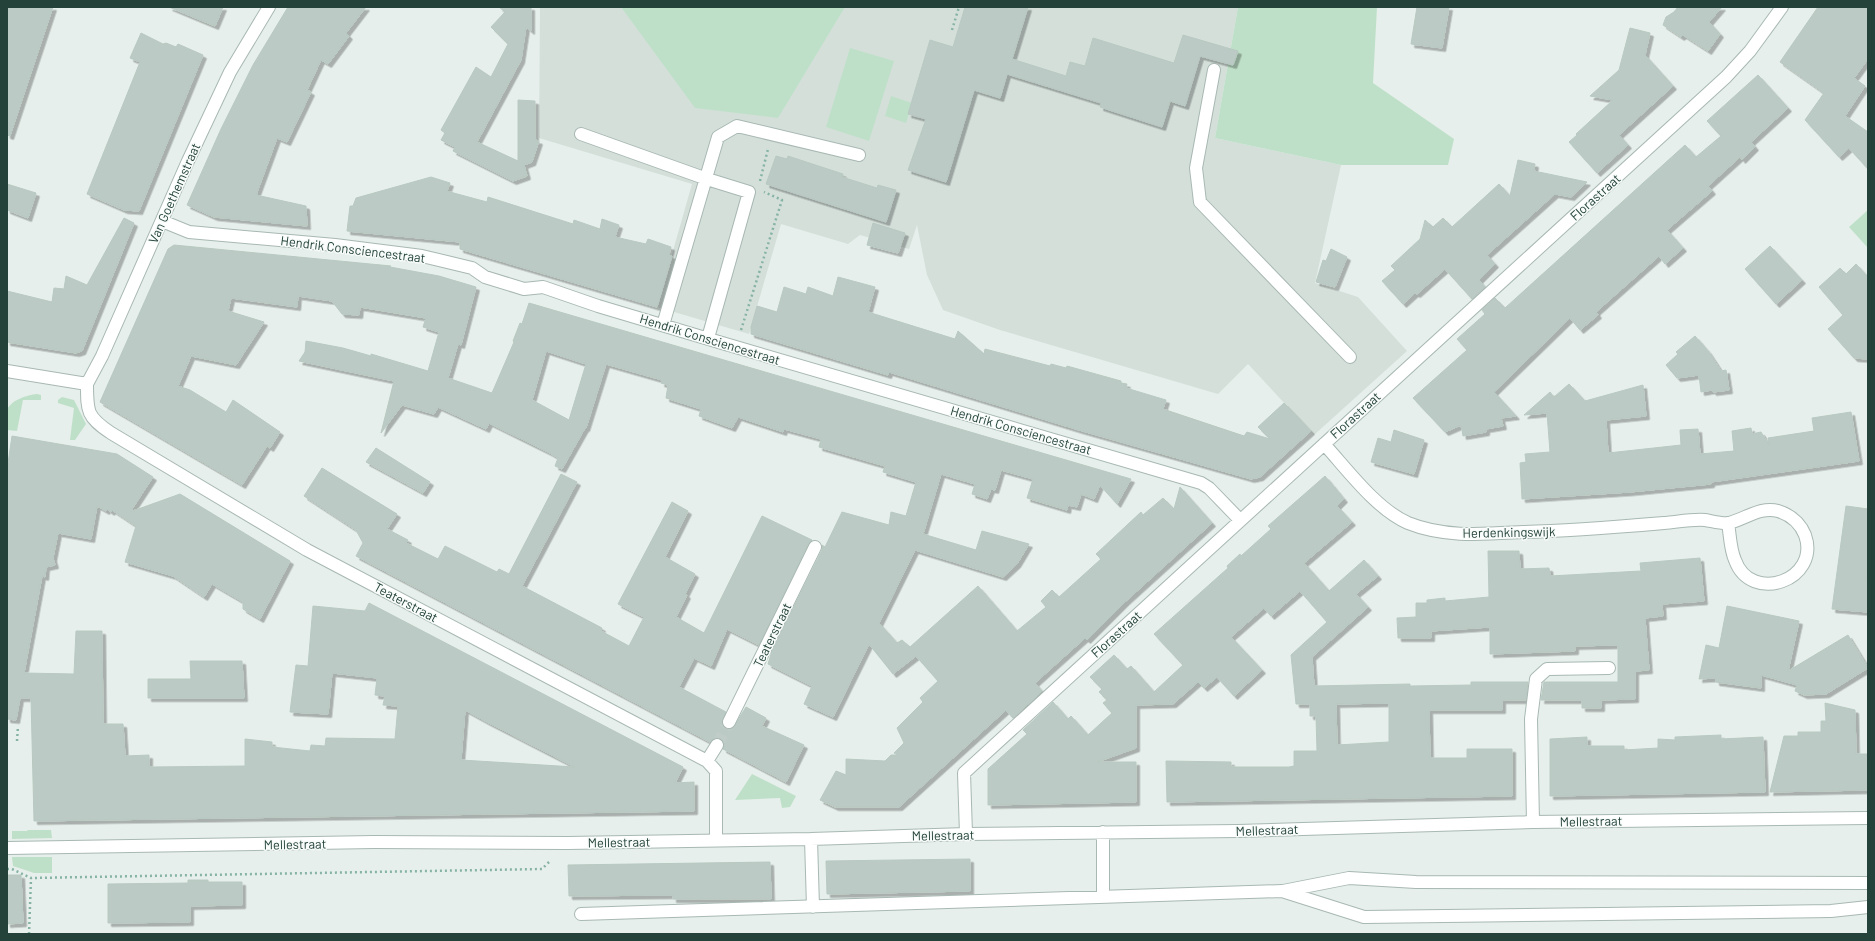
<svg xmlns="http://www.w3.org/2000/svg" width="1875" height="941" font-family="Barlow,sans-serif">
<defs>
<filter id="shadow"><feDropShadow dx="3.5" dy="3.5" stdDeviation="0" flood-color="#0004"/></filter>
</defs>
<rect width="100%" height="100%" fill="#e6efeb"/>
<path fill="#d4dfda" d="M 540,7 L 1238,7 L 1215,138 L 1341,165 L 1315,283 L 1358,297 L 1407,351 L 1314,435 L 1248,364 L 1218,394 L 1000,330 L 943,310 L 927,275 L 917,225 L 909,249 L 860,235 L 848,244 L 781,224 L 749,334 L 657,307 L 692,184 L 539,138 Z"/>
<path fill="#bfe0c8" d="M 621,7 L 845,7 L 778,118 L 695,108 Z
M 1238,7 L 1377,7 L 1373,83 L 1454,139 L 1448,165 L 1341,165 L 1215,138 Z
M 850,48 L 894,61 L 869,141 L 826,127 Z
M 891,96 L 912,103 L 906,123 L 885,116 Z
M 1868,210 L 1868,248 L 1849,227 Z
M 37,394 L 41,395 L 41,400 L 23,400 L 17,431 L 7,430 C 7,424 5,416 7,410 C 11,400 27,395 37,394 Z
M 62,397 L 74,400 L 86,424 L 75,440 L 70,440 L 74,408 L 58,403 L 58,400 Z
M 752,774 L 796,796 L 790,807 L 782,808 L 780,798 L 735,800 Z
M 28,830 L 51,830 L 52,838 L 12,839 L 12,831 L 27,831 Z
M 12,857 L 52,857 L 52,873 L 34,873 L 13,866 Z"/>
<path fill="#bbcac4" stroke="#b8c9c2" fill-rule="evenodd" filter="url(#shadow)" d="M 7,7 L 53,7 L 10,136 L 7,135 Z
M 169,7 L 223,7 L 215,26 Z
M 288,7 L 366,7 L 346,33 L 349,36 L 328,64 L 321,60 L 307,90 L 311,92 L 287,142 L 277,138 L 256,195 L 306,206 L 307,226 L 214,217 L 187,205 L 221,129 L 253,65 Z
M 499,7 L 531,7 L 531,31 L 526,27 L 521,60 L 477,142 L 518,161 L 518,100 L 535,101 L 535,140 L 539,141 L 532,162 L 524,165 L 527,176 L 513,181 L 453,151 L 455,147 L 441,140 L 445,133 L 441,130 L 476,67 L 491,77 L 508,44 L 491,27 L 505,12 Z
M 965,7 L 1028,7 L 1012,59 L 1066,76 L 1070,62 L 1085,66 L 1093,38 L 1174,63 L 1183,35 L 1238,51 L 1233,65 L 1200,56 L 1185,106 L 1170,101 L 1162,127 L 1100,107 L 1101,103 L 1007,74 L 1000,98 L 974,90 L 946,182 L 908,170 L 926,119 L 908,114 L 930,40 L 953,47 Z
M 1417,7 L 1449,7 L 1442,48 L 1411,44 Z
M 1678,7 L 1722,7 L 1709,22 L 1720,34 L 1708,51 L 1683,35 L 1681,37 L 1663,25 L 1666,17 L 1674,12 Z
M 1818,7 L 1868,7 L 1868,59 L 1854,78 L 1865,86 L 1845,116 L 1868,132 L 1868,169 L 1849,148 L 1839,157 L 1805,120 L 1824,93 L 1780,62 Z
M 1630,28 L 1650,33 L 1645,55 L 1673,86 L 1619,135 L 1628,145 L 1597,173 L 1569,142 L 1577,135 L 1576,134 L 1613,100 L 1590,96 L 1619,70 Z
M 141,33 L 163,44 L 166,43 L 176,47 L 178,44 L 203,55 L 139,211 L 124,210 L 87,194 L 140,62 L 130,58 Z
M 1758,75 L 1788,108 L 1751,142 L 1755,147 L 1742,160 L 1740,157 L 1708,186 L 1712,191 L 1667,230 L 1683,248 L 1665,264 L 1659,256 L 1596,312 L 1598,315 L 1580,330 L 1570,318 L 1494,392 L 1516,416 L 1501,418 L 1503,426 L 1486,429 L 1486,432 L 1463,436 L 1461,425 L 1445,432 L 1413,398 L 1467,350 L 1457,339 L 1485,314 L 1482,310 L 1495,298 L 1505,308 L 1685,145 L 1696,157 L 1721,136 L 1707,121 Z
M 776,156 L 787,159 L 788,156 L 843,174 L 842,177 L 877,188 L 878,185 L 896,190 L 886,222 L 766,184 Z
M 1518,160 L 1535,164 L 1534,171 L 1587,182 L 1571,197 L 1555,194 L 1487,255 L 1495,264 L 1479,280 L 1485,287 L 1472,299 L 1445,269 L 1417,294 L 1415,293 L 1403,304 L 1382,281 L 1395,270 L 1391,266 L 1420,239 L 1425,220 L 1433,227 L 1443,218 L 1452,227 L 1499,184 L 1510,196 Z
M 431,177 L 450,183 L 447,191 L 450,192 L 487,202 L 488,197 L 573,224 L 574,220 L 600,229 L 602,219 L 619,225 L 615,237 L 646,244 L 648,239 L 671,247 L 669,255 L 672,256 L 657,307 L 460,249 L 460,242 L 347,231 L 350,206 L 353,206 L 356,198 Z
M 7,184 L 36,193 L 28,218 L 7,210 Z
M 124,218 L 134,223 L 82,351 L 76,353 L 7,342 L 7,291 L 52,302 L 54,288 L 64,289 L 66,276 L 87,285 Z
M 873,223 L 905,233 L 898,253 L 867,245 Z
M 174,245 L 391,266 L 390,267 L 439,276 L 476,287 L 461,345 L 458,344 L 448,378 L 492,393 L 514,342 L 513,341 L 520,323 L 522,324 L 529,303 L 1131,479 L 1117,504 L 1100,485 L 1094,499 L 1081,494 L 1077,507 L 1068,505 L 1067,510 L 1027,498 L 1033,479 L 1001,470 L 995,490 L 991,489 L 987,499 L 972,494 L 975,484 L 941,474 L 923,534 L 976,550 L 982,531 L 1029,544 L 1017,564 L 1003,577 L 915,550 L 879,623 L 897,643 L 902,640 L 910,647 L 978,586 L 1017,631 L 1046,607 L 1041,601 L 1052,590 L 1059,597 L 1101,559 L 1096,554 L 1141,512 L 1143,515 L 1163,498 L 1174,509 L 1180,487 L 1212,523 L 1126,601 L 1087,640 L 1085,638 L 1035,683 L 1042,691 L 1013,718 L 1006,710 L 899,807 L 835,807 L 820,800 L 836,771 L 846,775 L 846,759 L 885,761 L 891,755 L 898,755 L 894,753 L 904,743 L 897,728 L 923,702 L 920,698 L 938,681 L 916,656 L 893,674 L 869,644 L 833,717 L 804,704 L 812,686 L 768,664 L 772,651 L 822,550 L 822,545 L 825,547 L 842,512 L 889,525 L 891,512 L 906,516 L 916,482 L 883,472 L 885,466 L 819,447 L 821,439 L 784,429 L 783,432 L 738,417 L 732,428 L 699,416 L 701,409 L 666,398 L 668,385 L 661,383 L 662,380 L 606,364 L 586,428 L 585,428 L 562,469 L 555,466 L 558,458 L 550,453 L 489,423 L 486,429 L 438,407 L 434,414 L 402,405 L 381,433 L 394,381 L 299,361 L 305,352 L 306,341 L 343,348 L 371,356 L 371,354 L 428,371 L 439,332 L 423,327 L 426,318 L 360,307 L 359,315 L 342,314 L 332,301 L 298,296 L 297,307 L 231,298 L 228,311 L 264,322 L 236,365 L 191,356 L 178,386 L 190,390 L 226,412 L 233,400 L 280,432 L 270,448 L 267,446 L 242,485 L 100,402 L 168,249 ZM 546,351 L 586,364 L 569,420 L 532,400 Z
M 1770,246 L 1802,280 L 1776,304 L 1745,269 Z
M 1331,249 L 1347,257 L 1335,287 L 1316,282 L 1323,260 L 1326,261 Z
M 1856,264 L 1868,277 L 1868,359 L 1854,358 L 1828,329 L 1843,315 L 1819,287 L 1840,268 L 1846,274 Z
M 838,277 L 875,287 L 868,312 L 955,339 L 958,331 L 984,354 L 985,349 L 1050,366 L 1051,364 L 1066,368 L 1067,366 L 1121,381 L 1121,383 L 1127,384 L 1126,388 L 1166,400 L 1163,409 L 1244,436 L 1247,432 L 1270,439 L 1258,427 L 1284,403 L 1311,431 L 1260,477 L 1251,479 L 1079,430 L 889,372 L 888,375 L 751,334 L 751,327 L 757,306 L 777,312 L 784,287 L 806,294 L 808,287 L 833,296 Z
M 1695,336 L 1708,351 L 1721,371 L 1726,370 L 1729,390 L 1713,392 L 1712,390 L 1701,392 L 1699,375 L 1677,378 L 1666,365 L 1678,354 L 1676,352 Z
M 1569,384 L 1585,401 L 1643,385 L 1646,416 L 1606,420 L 1608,453 L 1681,445 L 1680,430 L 1698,429 L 1700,454 L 1734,451 L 1732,431 L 1751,428 L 1752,434 L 1761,432 L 1769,445 L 1768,438 L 1814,431 L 1812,418 L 1851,412 L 1859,461 L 1711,482 L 1711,484 L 1630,492 L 1522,499 L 1520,463 L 1526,462 L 1525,454 L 1550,452 L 1547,413 L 1524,415 L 1550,392 L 1554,397 Z
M 1394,430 L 1424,440 L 1414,474 L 1371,462 L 1378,438 L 1391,442 Z
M 12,436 L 117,454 L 153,477 L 130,512 L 180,494 L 290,561 L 260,619 L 243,609 L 243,602 L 212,584 L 204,597 L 173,576 L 125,562 L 136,526 L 112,510 L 111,512 L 107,509 L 106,511 L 97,506 L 91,539 L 58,533 L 53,558 L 55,565 L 46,567 L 45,577 L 42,576 L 24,673 L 74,674 L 76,631 L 102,631 L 103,724 L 123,724 L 125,756 L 149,755 L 149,767 L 245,766 L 245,739 L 272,742 L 272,747 L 310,751 L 311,745 L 325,746 L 326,738 L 395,739 L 398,706 L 383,705 L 385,696 L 375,695 L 377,678 L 332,673 L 328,714 L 290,712 L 296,665 L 308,666 L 313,606 L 365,611 L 369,603 L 683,767 L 675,783 L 694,782 L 694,811 L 34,821 L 31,698 L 20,698 L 16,720 L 7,719 L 7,470 ZM 465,710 L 487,722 L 575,767 L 461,760 Z
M 376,448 L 430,482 L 423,493 L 366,462 Z
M 322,468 L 397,514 L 387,529 L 408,540 L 406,543 L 438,559 L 445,546 L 497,572 L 499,569 L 509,574 L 561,474 L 577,482 L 522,586 L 602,628 L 601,631 L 629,646 L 644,617 L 618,604 L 672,502 L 688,511 L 665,557 L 695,574 L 685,594 L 687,595 L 676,617 L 704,633 L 762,516 L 812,540 L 808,544 L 759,645 L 727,629 L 711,666 L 694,658 L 679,687 L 726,712 L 722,722 L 726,729 L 733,728 L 746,707 L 766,718 L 762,726 L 804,745 L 786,782 L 723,749 L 724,742 L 721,738 L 714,738 L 710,742 L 356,556 L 363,543 L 356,530 L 304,496 Z
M 1325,476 L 1344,499 L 1337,506 L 1352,522 L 1304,563 L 1329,591 L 1364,560 L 1378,576 L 1356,594 L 1368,607 L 1312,657 L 1314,686 L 1410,684 L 1410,686 L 1471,685 L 1471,682 L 1528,682 L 1526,700 L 1502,700 L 1502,710 L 1429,710 L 1430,758 L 1467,758 L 1467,749 L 1512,749 L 1512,796 L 1167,802 L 1166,761 L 1231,762 L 1231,767 L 1289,767 L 1294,766 L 1294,751 L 1317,751 L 1316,716 L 1310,716 L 1310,704 L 1296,704 L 1291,655 L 1327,622 L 1300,591 L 1271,616 L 1264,608 L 1231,637 L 1262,670 L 1234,696 L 1217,677 L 1204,688 L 1198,682 L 1173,704 L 1136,705 L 1136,748 L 1097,762 L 1136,762 L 1136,802 L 988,805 L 988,769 L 1027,734 L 1023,730 L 1053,702 L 1068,719 L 1071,716 L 1088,735 L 1112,713 L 1103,703 L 1107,700 L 1099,692 L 1102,689 L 1090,677 L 1114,655 L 1127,669 L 1131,666 L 1154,692 L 1183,665 L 1154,634 L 1228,568 L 1227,566 L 1240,554 L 1241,556 L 1271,529 L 1268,526 ZM 1389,703 L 1389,742 L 1337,745 L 1336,704 Z
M 1846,506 L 1868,509 L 1868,566 L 1866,582 L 1868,583 L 1868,612 L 1832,609 Z
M 1488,551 L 1519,551 L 1520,569 L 1549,568 L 1550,576 L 1641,571 L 1640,563 L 1700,558 L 1704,601 L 1662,604 L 1663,616 L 1645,618 L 1649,670 L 1635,671 L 1635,699 L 1601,700 L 1601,708 L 1582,708 L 1582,700 L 1541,700 L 1544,682 L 1618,682 L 1618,645 L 1575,646 L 1575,651 L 1490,654 L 1490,627 L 1431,631 L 1431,638 L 1398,638 L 1397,618 L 1416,617 L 1416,603 L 1427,603 L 1427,600 L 1445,598 L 1445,601 L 1489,597 Z
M 1727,606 L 1799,621 L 1788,671 L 1848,635 L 1868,668 L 1826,694 L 1804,695 L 1795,691 L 1797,685 L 1761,675 L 1761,688 L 1716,682 L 1716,678 L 1699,679 L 1706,645 L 1719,648 Z
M 190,661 L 242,661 L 244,698 L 148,698 L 148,679 L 191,679 Z
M 1825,703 L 1855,710 L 1856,754 L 1868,754 L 1868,790 L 1770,792 L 1784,736 L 1798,736 L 1798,732 L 1821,732 L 1821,721 L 1826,721 Z
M 1721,735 L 1721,739 L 1763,737 L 1765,792 L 1550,796 L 1550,739 L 1587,737 L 1587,746 L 1624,746 L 1624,750 L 1658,748 L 1658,739 L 1675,740 L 1675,737 Z
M 970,859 L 970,891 L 827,894 L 826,861 Z
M 770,862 L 771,899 L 673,899 L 673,895 L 569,896 L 568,865 Z
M 7,875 L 21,875 L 23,923 L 7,924 Z
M 188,880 L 208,880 L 208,882 L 242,882 L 242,905 L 190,906 L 190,922 L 108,923 L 108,884 L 188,883 Z"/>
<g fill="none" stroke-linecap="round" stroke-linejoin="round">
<path stroke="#bfccc8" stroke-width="12" stroke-dasharray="12 6" stroke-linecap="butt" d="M 717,745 L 729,722"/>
<defs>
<path id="minor" d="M 1214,70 L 1196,168 L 1200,202 L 1350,357
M 581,134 L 707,179 L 749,192 L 708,338
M 162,221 L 189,232 L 335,245 L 422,256 L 472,268 L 485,277 L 524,289 L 543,287 L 598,306 L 722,343 L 1201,483 L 1209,488 L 1240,520
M 663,325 L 718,137 L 737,126 L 859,155
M 7,371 L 87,384
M 87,384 C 87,412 87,417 111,433 L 307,550 L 707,761 L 716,771 L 716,840
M 87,384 L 102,356 L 188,161 L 230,72 L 269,7
M 1324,444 C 1347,469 1376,509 1408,523 C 1445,538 1485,534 1523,532 C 1570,531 1617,527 1664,523 C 1677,522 1692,519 1705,520 C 1712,521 1721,524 1729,523 C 1745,519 1761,506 1778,511 C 1791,515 1800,523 1805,535 C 1821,580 1751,605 1735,560 C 1730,549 1730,534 1728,523
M 729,722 L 815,547
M 707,761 L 717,745
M 1533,822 L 1531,719 L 1536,679 L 1547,669 L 1609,668
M 1103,832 L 1103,897
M 966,834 L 964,773 L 1726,77 L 1750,51 L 1782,7
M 811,839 L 813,907
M 7,848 L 374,842 L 568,843 L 811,839 L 966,834 L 1238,831 L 1533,822 L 1868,818
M 1283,891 L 1349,878 L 1416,882 L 1868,883
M 581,914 L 1282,891 L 1364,917 L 1831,911 L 1868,907"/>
</defs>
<use href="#minor" stroke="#a8b8b2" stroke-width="14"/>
<path stroke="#86b3a5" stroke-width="2.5" stroke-dasharray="2 3" stroke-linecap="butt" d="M 952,30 L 959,7
M 760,181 L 768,149
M 741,330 L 782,200 L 764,192
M 17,741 L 18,726
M 7,869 L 12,869 L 31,878 L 542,869 L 551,860
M 29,934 L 31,878"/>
<use href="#minor" stroke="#fff" stroke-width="12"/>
</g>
<g text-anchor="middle" stroke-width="3" stroke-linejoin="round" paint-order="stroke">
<g font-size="13" fill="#24423a" stroke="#f7fbf9">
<text transform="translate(174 193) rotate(-66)" y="5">Van Goethemstraat</text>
<text transform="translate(1595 197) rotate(-42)" y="5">Florastraat</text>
<text transform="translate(353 249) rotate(7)" y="5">Hendrik Consciencestraat</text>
<text transform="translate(710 339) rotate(17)" y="5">Hendrik Consciencestraat</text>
<text transform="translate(1355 415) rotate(-42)" y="5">Florastraat</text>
<text transform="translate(1021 430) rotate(16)" y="5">Hendrik Consciencestraat</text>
<text transform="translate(1509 532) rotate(-1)" y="5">Herdenkingswijk</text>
<text transform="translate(406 602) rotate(28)" y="5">Teaterstraat</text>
<text transform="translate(1116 634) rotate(-42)" y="5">Florastraat</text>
<text transform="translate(772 635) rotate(-64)" y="5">Teaterstraat</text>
<text transform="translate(1591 821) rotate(-1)" y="5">Mellestraat</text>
<text transform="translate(1267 830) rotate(-2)" y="5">Mellestraat</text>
<text transform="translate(943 835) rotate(-1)" y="5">Mellestraat</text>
<text transform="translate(619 842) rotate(-1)" y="5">Mellestraat</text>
<text transform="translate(295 844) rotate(-1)" y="5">Mellestraat</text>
</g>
</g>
<rect width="1875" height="941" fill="none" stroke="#24423a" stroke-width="16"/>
</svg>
